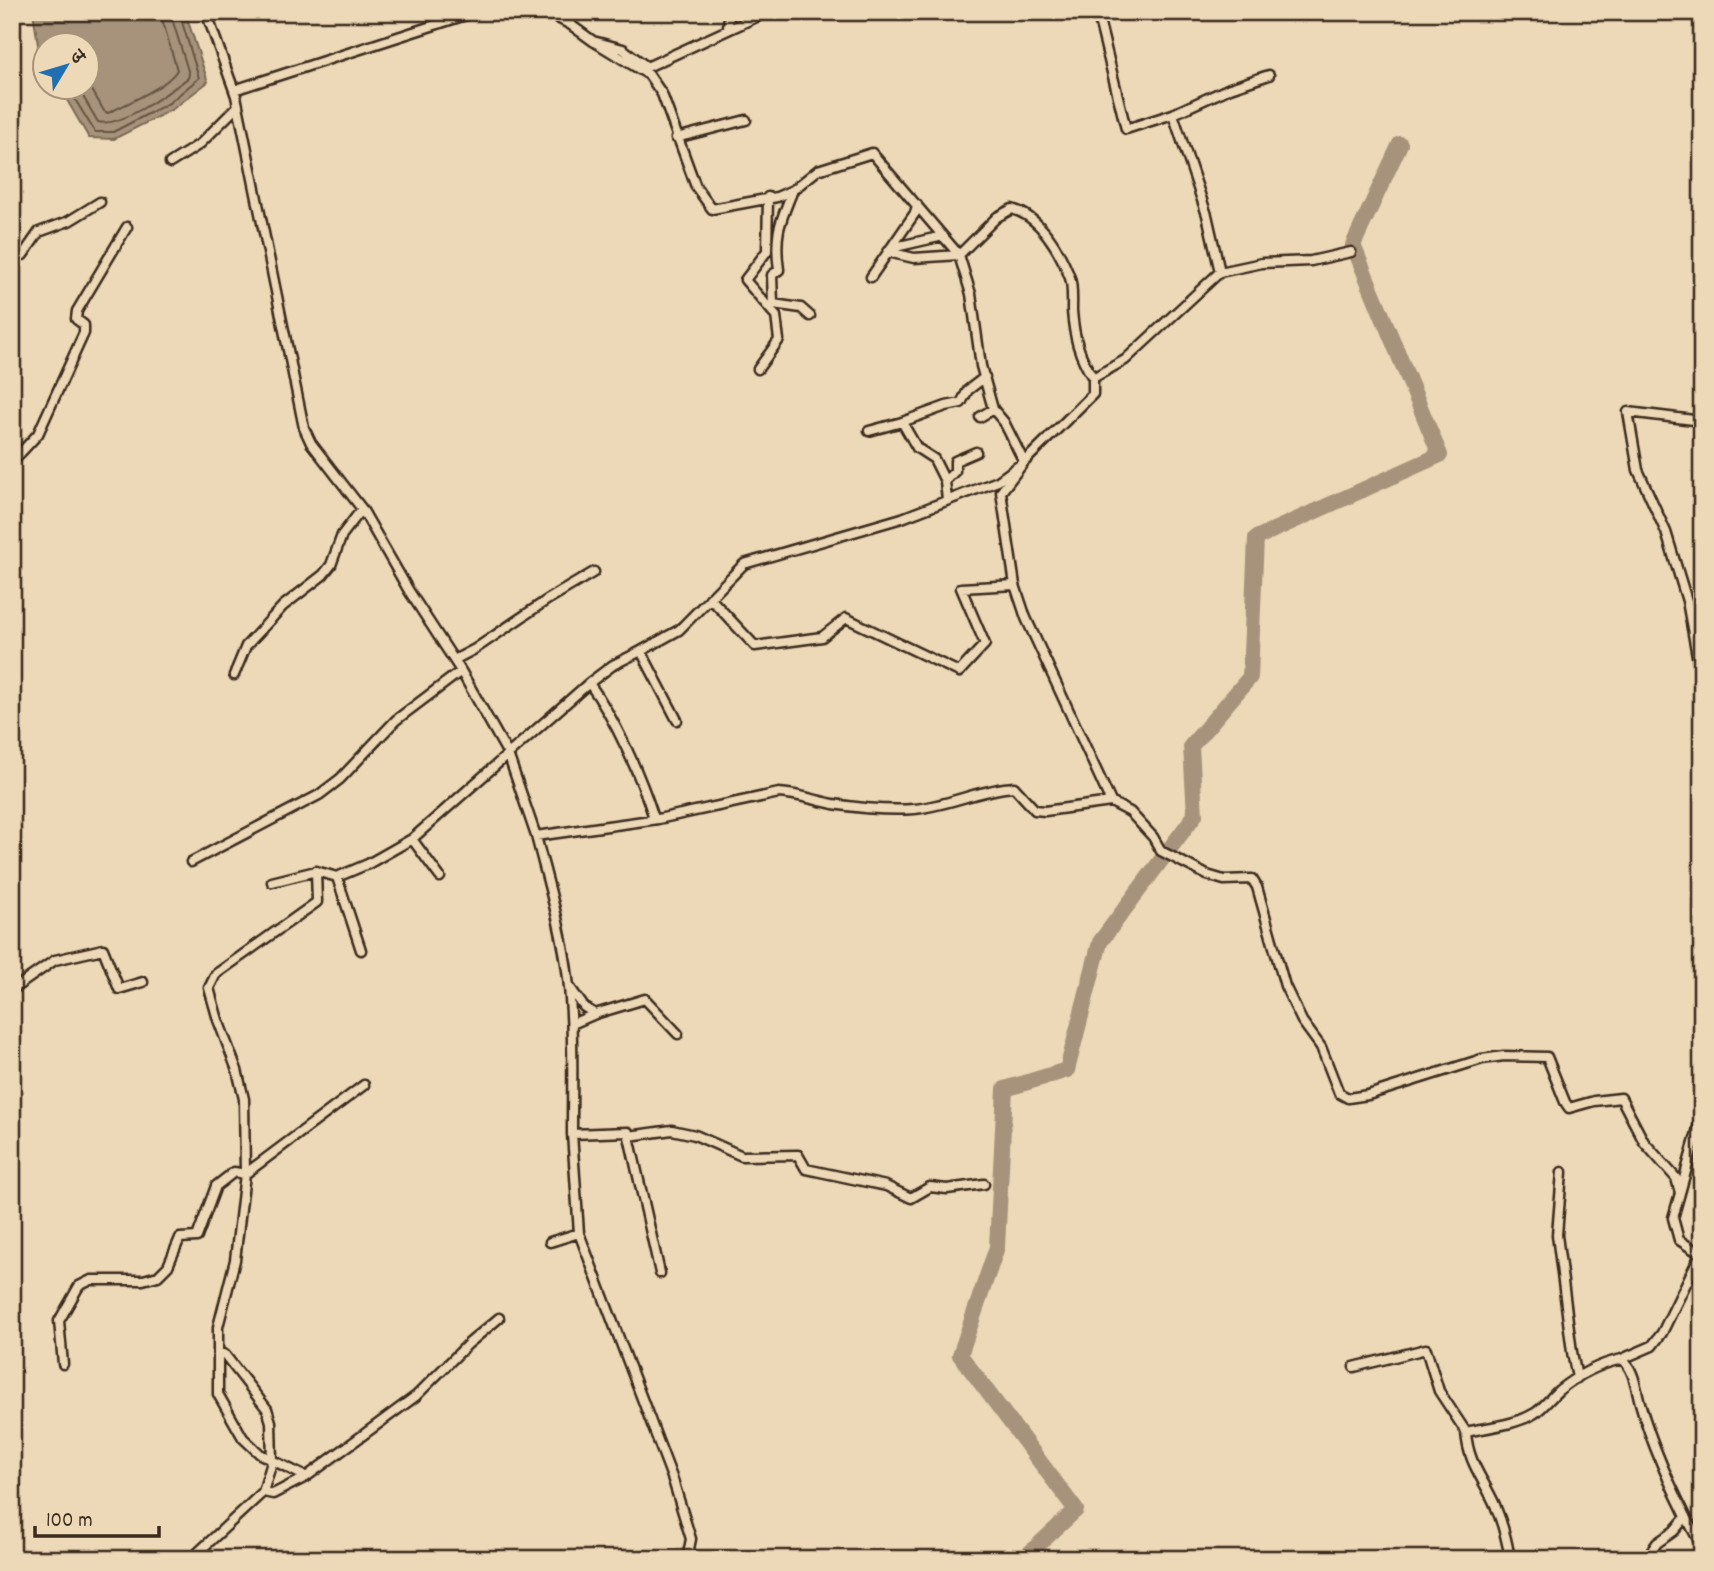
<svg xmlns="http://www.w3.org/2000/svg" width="1714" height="1571" font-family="Dekko,'Playpen Sans Deva',sans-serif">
<rect width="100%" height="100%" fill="#edd9b7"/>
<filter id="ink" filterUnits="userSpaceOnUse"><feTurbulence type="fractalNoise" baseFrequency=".0143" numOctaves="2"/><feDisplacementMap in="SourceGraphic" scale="14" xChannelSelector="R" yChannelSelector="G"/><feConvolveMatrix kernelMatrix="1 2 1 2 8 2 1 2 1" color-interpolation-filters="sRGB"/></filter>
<g filter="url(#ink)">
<path fill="#a7937b" stroke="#7c6956" stroke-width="2" d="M 33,12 L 185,12 L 208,82 L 173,109 L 114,139 L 89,138 L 60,88 L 88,88 L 88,46 L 46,46 L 45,63 L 39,51 Z"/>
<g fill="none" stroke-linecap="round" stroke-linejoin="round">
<path stroke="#665443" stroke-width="2" d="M 88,83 L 104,111 L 108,113 C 126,104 167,87 177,70 L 160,12
M 68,88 L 95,132 L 113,132 L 169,103 L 199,78 L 179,12
M 78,88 L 98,122 C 121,128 169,92 188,78 L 189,74 L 170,12"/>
<path stroke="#a7937b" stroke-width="16" d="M 1023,1559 L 1076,1510 L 960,1355 L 997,1247 L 1005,1089 L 1067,1070 L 1100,942 L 1195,815 L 1191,746 L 1250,677 L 1256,538 L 1440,455 L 1353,245 L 1400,144"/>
<defs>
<path id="minor" d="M 206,12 L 236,96 L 304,428 L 311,443 L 362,509 L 409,591 L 461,671 L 508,754 L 536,836 L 658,819 L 779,793 C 798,794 814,800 833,804 C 859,808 887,811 914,809 C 948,806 980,789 1014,787 L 1035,810 L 1045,811 L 1111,802 L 1130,812 L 1153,837 L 1161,851 L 1207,875 L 1224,880 L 1252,879 L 1257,887 L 1285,986 L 1302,1021 L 1321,1047 L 1339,1093 L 1348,1098 L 1368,1095 L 1482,1059 L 1504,1056 L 1547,1057 L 1565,1102 L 1569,1108 L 1594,1101 L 1621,1098 L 1644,1142 L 1676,1178 L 1680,1193 L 1673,1218 L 1679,1240 L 1702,1255
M 546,12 L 571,25 L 593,41 L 623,49 L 647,67 L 767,12
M 1097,12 L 1126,129 L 1173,114 L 1230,88 L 1269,75
M 728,29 L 729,12
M 593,41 L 649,75 L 662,94 L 696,187 L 712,209 L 777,197 L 793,190 L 818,170 L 872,153 L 959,255 L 971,294 L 981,366 L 993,409 L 1004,422 L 1024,462 L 1001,492 L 1015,585 L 1026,618 L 1111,802
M 234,90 L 475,12
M 1173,114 L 1207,215 L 1220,272
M 676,138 L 746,120
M 170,163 L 200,144 L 238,106
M 793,190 C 780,222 774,234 779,270 L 772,275 L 773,304 L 801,308 L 810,316
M 891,248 L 943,236
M 888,252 L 914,258 L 959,255 L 997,217 L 1012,209 C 1041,217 1060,251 1070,278 C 1073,287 1072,300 1072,311 C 1074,337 1079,356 1093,378
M 23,255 L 39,232 L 69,221 L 100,202
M 871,277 L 915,213 L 917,205
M 758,369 L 779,340 L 776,316 L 745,280 L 767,251 L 768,197
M 980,417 L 993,409
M 1702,421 L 1628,412 L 1638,470 L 1666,532 L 1687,601 L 1702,683
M 902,422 L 946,406 L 961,403 L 968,390 L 985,377
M 869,431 L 902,422 L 917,448 L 934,459 L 945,481
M 12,462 L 38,434 L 84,333 L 84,325 L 76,319 L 77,311 L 127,227
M 947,500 L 945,481 L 955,471 L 955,461 L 976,452
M 710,598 L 755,646 L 822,637 L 846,618 L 959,672 L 985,644 L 961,588 L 1015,585
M 641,651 L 679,630 L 744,564 L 902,518 L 998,481 L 1024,462 L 1093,394 L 1093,378 L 1125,360 L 1220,272 L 1262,263 L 1311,261 L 1351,252
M 454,660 L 475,649 L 547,600 L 594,572
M 234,675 L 246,646 L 283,606 L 323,575 L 331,565 L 342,535 L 362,509
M 589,683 C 616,720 640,775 654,818
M 536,836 C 548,883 562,929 568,978 C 574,1030 572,1082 572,1134 L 628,1132 L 660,1273
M 412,839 L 440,877
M 191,862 L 319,795 L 340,779 L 396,720 L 461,671
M 337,877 L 361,950
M 272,882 L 316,871 L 337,877 L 368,864 L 412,839 L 589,683 L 613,665 L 641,651 L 677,720
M 569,986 L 584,1007 L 595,1014 L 572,1024
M 12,990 L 55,960 L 103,949 L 119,989 L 143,982
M 595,1014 L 645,999 L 678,1034
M 572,1134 L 579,1233 L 673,1480 L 691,1539 L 687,1559
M 629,1136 L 672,1130 L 695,1135 L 742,1156 L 798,1155 L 806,1169 L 886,1186 L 911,1198 L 930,1187 L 947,1189 L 984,1184
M 1562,1172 L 1557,1235 L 1572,1352 L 1577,1378
M 1680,1193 L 1702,1114
M 550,1242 L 579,1233
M 1622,1359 L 1652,1346 L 1662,1333 L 1700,1255
M 63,1364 L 59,1321 L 79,1286 L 91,1280 L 143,1280 L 158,1276 L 168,1266 L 180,1238 L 197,1237 L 216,1186 L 234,1172 L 245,1174 L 364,1085
M 1354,1367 L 1426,1349 L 1439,1391 L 1466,1432
M 306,1477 L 260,1454 L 243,1438 L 218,1394 L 218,1327 L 235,1260 L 245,1174 L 244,1099 L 237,1070 L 218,1020 L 209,988 L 216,974 L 317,902 L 316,871
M 263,1492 L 273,1494 L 306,1477 L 416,1396 L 468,1344 L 499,1318
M 191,1559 L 263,1492 L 272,1462 L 271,1422 L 267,1409 L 225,1355 L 219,1352
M 1510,1559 C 1507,1540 1502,1522 1495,1505 C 1483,1478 1468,1463 1466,1432 C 1488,1427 1516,1425 1535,1413 C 1544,1407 1551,1397 1559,1390 C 1578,1375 1599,1364 1622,1359 C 1634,1369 1636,1388 1640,1403 C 1654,1453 1677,1501 1702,1547
M 1646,1559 L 1657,1543 L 1674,1531 L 1686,1517"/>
</defs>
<use href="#minor" stroke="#3b2a1e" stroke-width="13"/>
<use href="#minor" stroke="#edd9b7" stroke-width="8"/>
</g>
</g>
<rect width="1714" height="1571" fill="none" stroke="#edd9b7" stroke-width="42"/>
<rect x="21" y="21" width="1672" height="1529" fill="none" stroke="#3b2a1e" stroke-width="2.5" filter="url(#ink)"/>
<g transform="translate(66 66) rotate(52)"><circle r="33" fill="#edd9b7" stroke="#a6937a" stroke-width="2"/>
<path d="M0-5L12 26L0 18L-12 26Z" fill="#1f6fb2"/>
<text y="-10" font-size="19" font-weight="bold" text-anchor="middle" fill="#3b2a1e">उ</text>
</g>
<path d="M35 1526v10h124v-10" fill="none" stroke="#3b2a1e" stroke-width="3.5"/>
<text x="46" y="1526" font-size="21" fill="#3b2a1e" stroke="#edd9b7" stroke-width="5" paint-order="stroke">100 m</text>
</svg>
